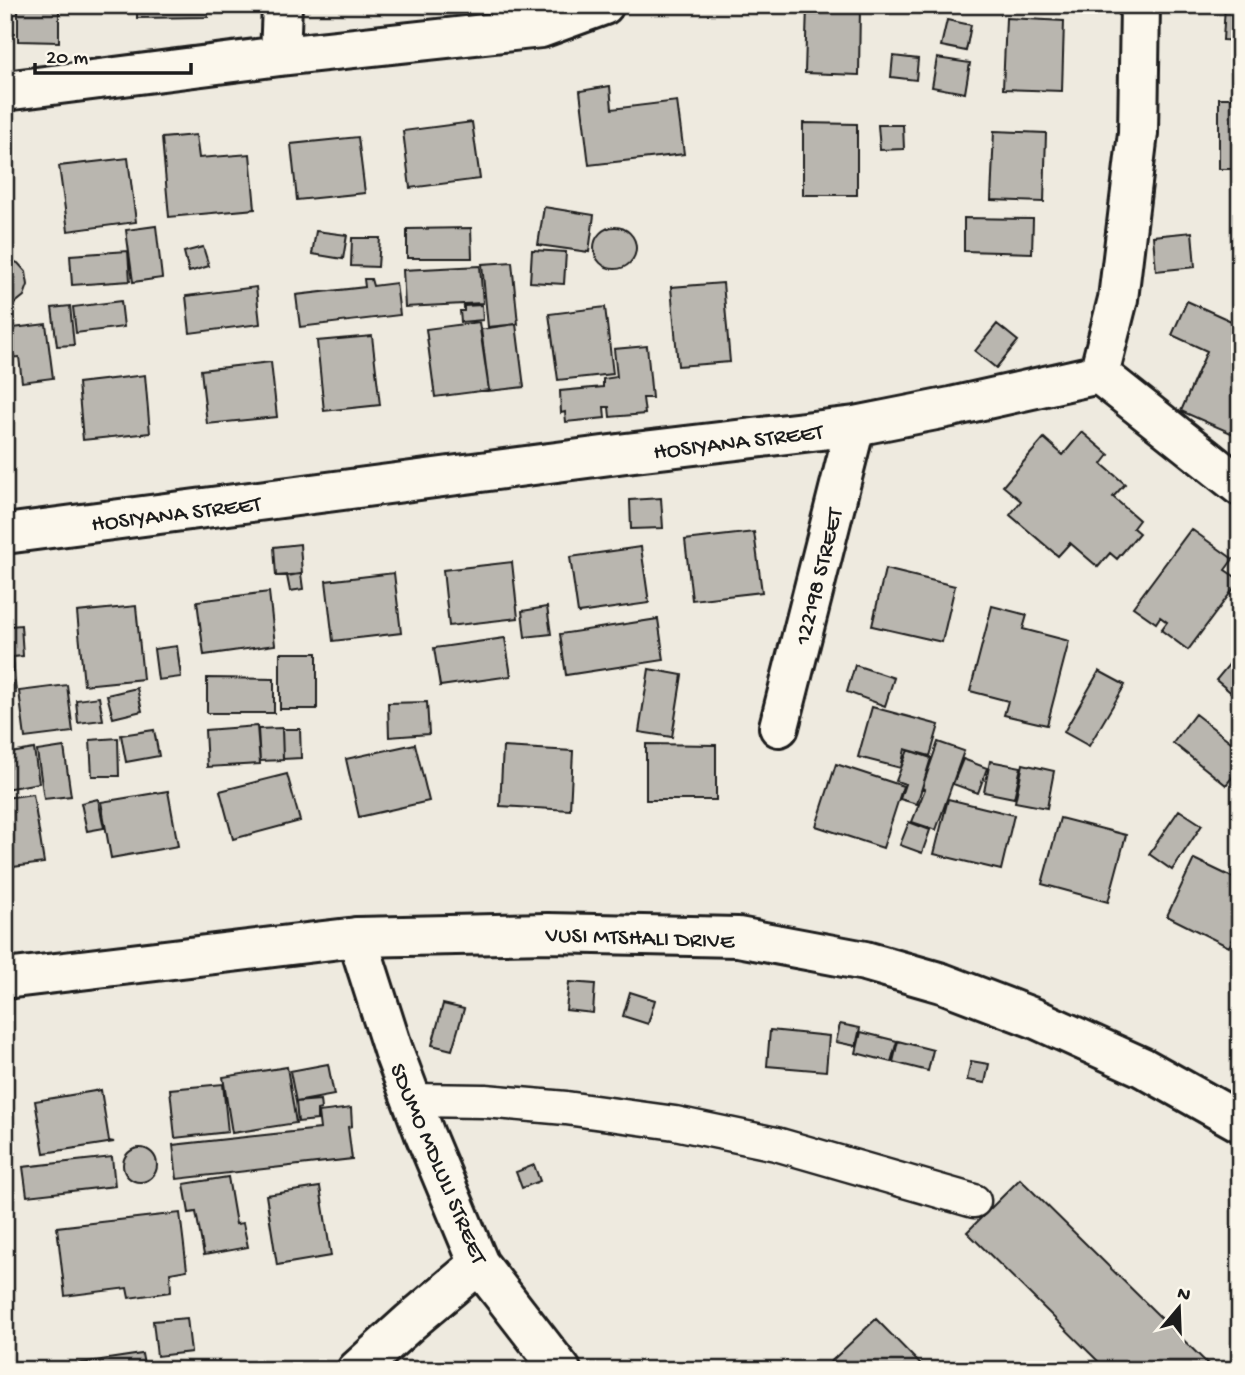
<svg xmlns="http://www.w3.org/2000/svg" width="1245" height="1375" font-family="'Gochi Hand',sans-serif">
<rect width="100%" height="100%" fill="#eeeadf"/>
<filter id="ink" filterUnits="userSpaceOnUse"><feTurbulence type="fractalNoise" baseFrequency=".0143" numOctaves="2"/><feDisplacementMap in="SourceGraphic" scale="14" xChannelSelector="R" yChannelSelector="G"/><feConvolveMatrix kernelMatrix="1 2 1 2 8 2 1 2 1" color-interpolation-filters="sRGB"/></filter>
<g filter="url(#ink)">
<path fill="#b9b6af" stroke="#1c1c1c" stroke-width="2" d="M 18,5 L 59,5 L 59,42 L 18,41 Z
M 137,5 L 208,5 L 208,17 L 137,18 Z
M 807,5 L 860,6 L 859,75 L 805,73 Z
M 1225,5 L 1240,5 L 1240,41 L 1223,40 Z
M 1006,18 L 1064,21 L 1062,91 L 1003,89 Z
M 947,20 L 971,25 L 966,51 L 941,46 Z
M 893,56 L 918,59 L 916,80 L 891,77 Z
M 937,58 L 970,63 L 965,93 L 932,87 Z
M 610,86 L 612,109 L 677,101 L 684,154 L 589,165 L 580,91 Z
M 1219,98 L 1240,98 L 1240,169 L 1219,169 Z
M 472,122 L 480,179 L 410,188 L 403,131 Z
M 803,123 L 857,124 L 857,195 L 803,195 Z
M 878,125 L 903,125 L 904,149 L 880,150 Z
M 994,131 L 1046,133 L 1044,202 L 991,200 Z
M 196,135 L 199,158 L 250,154 L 255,209 L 169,217 L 162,138 Z
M 358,137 L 365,193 L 297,200 L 291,144 Z
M 128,158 L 136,222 L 68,231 L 59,166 Z
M 544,207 L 594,215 L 589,252 L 538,245 Z
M 964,218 L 1033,219 L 1032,253 L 964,251 Z
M 156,226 L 162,278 L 133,282 L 126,230 Z
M594 248a21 21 0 1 1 42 0a21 21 0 1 1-42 0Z
M 471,228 L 472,258 L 407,258 L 407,229 Z
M 316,231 L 347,235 L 343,259 L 312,254 Z
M 1192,232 L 1195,267 L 1156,271 L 1153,236 Z
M 352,238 L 380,238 L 378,267 L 351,266 Z
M 203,247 L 209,266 L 189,272 L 184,252 Z
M 532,250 L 566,252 L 564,284 L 530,282 Z
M 128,251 L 130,281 L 72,285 L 70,255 Z
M 5,258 L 18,263 L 26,272 L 28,285 L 24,296 L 14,304 L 5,306 Z
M 512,262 L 518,324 L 488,327 L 482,264 Z
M 480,266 L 483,303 L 405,307 L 403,270 Z
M 364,279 L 371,279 L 373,286 L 396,283 L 400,315 L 300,327 L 296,295 L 365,287 Z
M 723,283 L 730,362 L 678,366 L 671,287 Z
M 256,287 L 260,324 L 190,333 L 186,296 Z
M 121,301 L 124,327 L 76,333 L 73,307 Z
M 1187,301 L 1240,325 L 1240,437 L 1181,411 L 1207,351 L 1172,335 Z
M 482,305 L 483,320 L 461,322 L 460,311 L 464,311 L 464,306 Z
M 70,306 L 74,345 L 57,346 L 52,308 Z
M 605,307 L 613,374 L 558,380 L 549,314 Z
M 479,322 L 489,390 L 435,397 L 426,329 Z
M 46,324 L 53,378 L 22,382 L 19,357 L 5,358 L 5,329 Z
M 516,324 L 524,387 L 489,391 L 481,329 Z
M 997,324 L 1018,341 L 996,368 L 975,351 Z
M 372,336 L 380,405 L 324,411 L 317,341 Z
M 647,346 L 652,398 L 643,398 L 645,414 L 610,417 L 609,407 L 604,407 L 605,418 L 566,422 L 565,412 L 561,413 L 560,391 L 603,387 L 603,379 L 617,377 L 614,349 Z
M 271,362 L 277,417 L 207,424 L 201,370 Z
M 145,375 L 150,433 L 83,440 L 78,383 Z
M 1082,432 L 1109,455 L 1102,464 L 1125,484 L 1113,497 L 1139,520 L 1133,528 L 1139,533 L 1117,559 L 1110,553 L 1098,567 L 1070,543 L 1058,556 L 1010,515 L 1021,501 L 1003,486 L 1044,438 L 1063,455 Z
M 661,498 L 663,528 L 631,529 L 630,500 Z
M 1191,529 L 1233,559 L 1225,570 L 1240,580 L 1188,650 L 1161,630 L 1167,622 L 1160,617 L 1156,623 L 1133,607 Z
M 754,532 L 762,592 L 692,600 L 685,540 Z
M 300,544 L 302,574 L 276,576 L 274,547 Z
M 641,547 L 649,603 L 578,613 L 570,557 Z
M 512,562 L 518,618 L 449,626 L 443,570 Z
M 885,569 L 955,586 L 942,642 L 872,626 Z
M 394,573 L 401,633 L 333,641 L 326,581 Z
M 301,574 L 303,589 L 290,591 L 287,576 Z
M 269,592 L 275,645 L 204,655 L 197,601 Z
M 5,598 L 8,598 L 10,626 L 21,625 L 23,656 L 13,657 L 16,693 L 5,694 Z
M 136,606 L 143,679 L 84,685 L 77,612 Z
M 992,606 L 1027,615 L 1023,629 L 1069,641 L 1047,725 L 1004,715 L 1008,701 L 970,691 Z
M 547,607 L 551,634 L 525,637 L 522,611 Z
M 658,619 L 664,660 L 566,675 L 560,634 Z
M 505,638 L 511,676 L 440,686 L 434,648 Z
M 177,646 L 181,677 L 158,680 L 154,649 Z
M 1240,651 L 1240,700 L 1216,680 Z
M 280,653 L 317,653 L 317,709 L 280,709 Z
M 855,665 L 894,678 L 885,706 L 847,692 Z
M 649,669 L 682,675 L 672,737 L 639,732 Z
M 1099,671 L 1125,685 L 1089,746 L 1064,732 Z
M 207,678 L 274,679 L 274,713 L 207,713 Z
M 67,685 L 73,732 L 25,738 L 19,691 Z
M 137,688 L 142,711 L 113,718 L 107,695 Z
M 99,697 L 103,720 L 78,723 L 76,700 Z
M 427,702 L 429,734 L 389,737 L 388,703 Z
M 872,707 L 939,725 L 930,756 L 905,749 L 901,768 L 858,757 Z
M 5,713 L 9,713 L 12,737 L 5,738 Z
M 1195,714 L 1240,749 L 1240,768 L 1226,785 L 1173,743 Z
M 257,726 L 260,764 L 207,767 L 205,730 Z
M 282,728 L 283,760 L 260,761 L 258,729 Z
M 282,729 L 300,729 L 301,758 L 283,759 Z
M 154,730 L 159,756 L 126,762 L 121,735 Z
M 118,738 L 119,776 L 92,776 L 90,740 Z
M 938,742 L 964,751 L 936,830 L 912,822 L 925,789 L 922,788 Z
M 415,744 L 429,801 L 359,817 L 346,759 Z
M 646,744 L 716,745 L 716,800 L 646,800 Z
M 64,747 L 71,796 L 44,799 L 37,751 Z
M 503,747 L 573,751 L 570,810 L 500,806 Z
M 34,749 L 39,783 L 5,789 L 5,754 Z
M 908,750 L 931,758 L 917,804 L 900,799 L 905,784 L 896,781 Z
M 963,759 L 987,768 L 978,793 L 953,784 Z
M 990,761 L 1021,767 L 1014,798 L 984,792 Z
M 836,764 L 903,786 L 883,848 L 816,826 Z
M 1023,764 L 1054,771 L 1047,808 L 1015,802 Z
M 287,774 L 300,821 L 233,839 L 220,791 Z
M 168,791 L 178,846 L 111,858 L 101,802 Z
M 33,794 L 44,863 L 5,868 L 5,798 Z
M 98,799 L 104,828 L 87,831 L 81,803 Z
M 948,799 L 1014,815 L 1001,870 L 934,854 Z
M 1179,810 L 1202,825 L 1172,870 L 1149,854 Z
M 1060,818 L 1126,835 L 1108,902 L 1042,884 Z
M 909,822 L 930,830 L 922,853 L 900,845 Z
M 1194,859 L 1240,881 L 1240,925 L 1229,947 L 1167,916 Z
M 569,982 L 595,984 L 593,1013 L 566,1010 Z
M 630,992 L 655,1000 L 648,1024 L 623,1016 Z
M 443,1004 L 464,1009 L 452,1050 L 432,1045 Z
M 840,1024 L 860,1028 L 856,1046 L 836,1042 Z
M 770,1030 L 829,1036 L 826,1071 L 767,1066 Z
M 861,1032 L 897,1041 L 891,1062 L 856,1053 Z
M 898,1041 L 933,1050 L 928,1071 L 893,1062 Z
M 971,1061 L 989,1064 L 985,1083 L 967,1080 Z
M 328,1064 L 334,1095 L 296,1102 L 290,1071 Z
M 287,1067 L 296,1123 L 232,1133 L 223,1077 Z
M 223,1084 L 228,1132 L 175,1138 L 170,1089 Z
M 101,1090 L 109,1141 L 114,1142 L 44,1153 L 35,1101 Z
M 320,1100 L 321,1109 L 317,1110 L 317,1120 L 298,1122 L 296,1102 Z
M 5,1101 L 14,1155 L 5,1156 Z
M 351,1108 L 352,1126 L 348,1127 L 352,1159 L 177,1179 L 173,1145 L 320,1129 L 318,1112 Z
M123 1165a17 17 0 1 1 34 0a17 17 0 1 1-34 0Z
M 112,1157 L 115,1186 L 27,1196 L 23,1167 Z
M 534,1165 L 540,1181 L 522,1188 L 516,1172 Z
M 228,1177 L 236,1224 L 243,1223 L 248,1247 L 204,1255 L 196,1212 L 189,1213 L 184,1184 Z
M 1020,1179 L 1214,1370 L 1107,1370 L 967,1232 Z
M 320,1187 L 331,1256 L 277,1265 L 266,1195 Z
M 180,1213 L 187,1270 L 170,1273 L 171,1292 L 129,1298 L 127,1288 L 65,1296 L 57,1227 Z
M 187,1318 L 191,1352 L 157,1356 L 153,1321 Z
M 876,1319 L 926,1370 L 822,1370 Z
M 142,1354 L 145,1370 L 75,1370 L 74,1364 Z"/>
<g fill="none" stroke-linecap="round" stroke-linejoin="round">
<defs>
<path id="lane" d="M 412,1100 L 485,1101 L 566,1108 L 675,1123 L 776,1144 L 974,1201"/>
<path id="street" d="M 280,56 L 282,5
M 5,91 L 280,56 L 541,28 L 604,5
M 1099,374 L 1240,486
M 5,534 L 626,453 L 855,426 L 951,407 L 1099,374 L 1118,299 L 1138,133 L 1140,5
M 779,727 L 855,426
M 357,937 L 393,1050 L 425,1135 L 479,1264 L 561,1370
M 357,1370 L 410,1322 L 479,1264"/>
<path id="secondary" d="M 5,979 L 357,937 L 548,933 L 738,937 L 865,961 L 942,983 L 1034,1018 L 1142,1067 L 1240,1122"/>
</defs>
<use href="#lane" stroke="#1c1c1c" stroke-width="37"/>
<use href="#street" stroke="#1c1c1c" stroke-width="44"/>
<use href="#secondary" stroke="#1c1c1c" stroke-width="44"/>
<use href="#lane" stroke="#fbf7ec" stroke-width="32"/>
<use href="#street" stroke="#fbf7ec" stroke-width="38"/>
<use href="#secondary" stroke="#fbf7ec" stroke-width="38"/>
</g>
</g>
<g text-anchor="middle" stroke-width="5" stroke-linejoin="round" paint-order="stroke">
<g font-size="23" fill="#1c1c1c" stroke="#fbf7ec">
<text transform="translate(738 440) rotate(-7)" y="8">HOSIYANA STREET</text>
<text transform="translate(176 512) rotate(-7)" y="8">HOSIYANA STREET</text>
<text transform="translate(817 576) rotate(-76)" y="8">122198 STREET</text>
<text transform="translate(640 936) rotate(2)" y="8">VUSI MTSHALI DRIVE</text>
<text transform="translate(440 1163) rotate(67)" y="8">SDUMO MDLULI STREET</text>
</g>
</g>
<rect width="1245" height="1375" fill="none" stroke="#fbf7ec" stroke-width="28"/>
<rect x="14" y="14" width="1217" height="1347" fill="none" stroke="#1c1c1c" stroke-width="2.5" filter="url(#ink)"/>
<g transform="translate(1179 1308) rotate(19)" stroke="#fbf7ec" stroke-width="5" paint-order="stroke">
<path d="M0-5L12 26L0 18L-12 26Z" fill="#1c1c1c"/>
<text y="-10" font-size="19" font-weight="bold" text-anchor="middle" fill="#1c1c1c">N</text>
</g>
<path d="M35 63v10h156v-10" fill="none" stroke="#1c1c1c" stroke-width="3.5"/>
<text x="46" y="63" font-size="21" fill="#1c1c1c" stroke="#fbf7ec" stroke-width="5" paint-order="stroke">20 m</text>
</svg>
